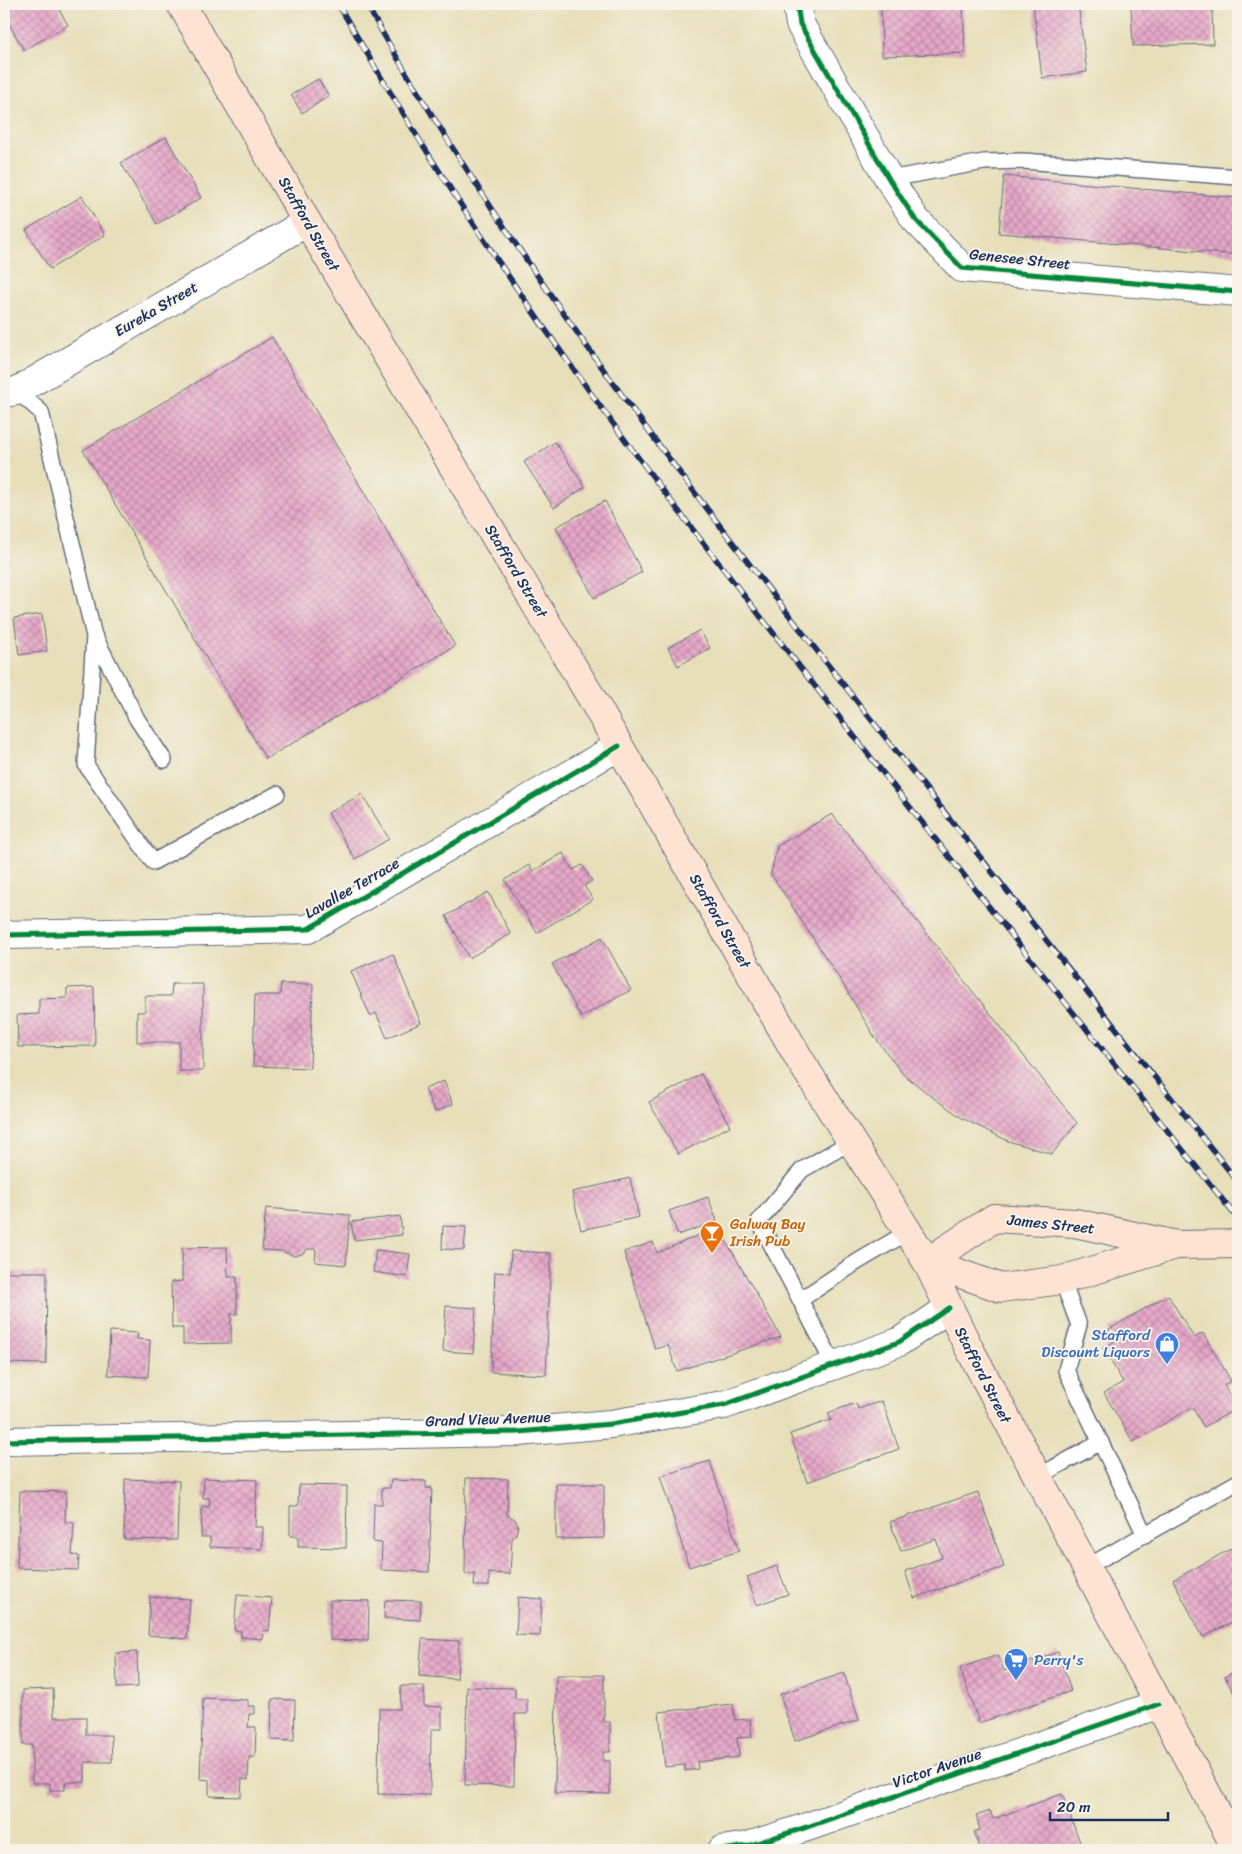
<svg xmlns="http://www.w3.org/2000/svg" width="1242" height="1854" font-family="Sriracha,sans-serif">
<defs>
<pattern id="building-cross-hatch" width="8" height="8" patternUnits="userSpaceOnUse" patternTransform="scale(1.25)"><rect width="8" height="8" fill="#e7a7c8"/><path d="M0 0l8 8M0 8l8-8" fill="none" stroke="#ba88a6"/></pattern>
</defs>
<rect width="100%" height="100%" fill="#f7f3e8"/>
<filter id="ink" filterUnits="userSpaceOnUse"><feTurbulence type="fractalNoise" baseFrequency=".02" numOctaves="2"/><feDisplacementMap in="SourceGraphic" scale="10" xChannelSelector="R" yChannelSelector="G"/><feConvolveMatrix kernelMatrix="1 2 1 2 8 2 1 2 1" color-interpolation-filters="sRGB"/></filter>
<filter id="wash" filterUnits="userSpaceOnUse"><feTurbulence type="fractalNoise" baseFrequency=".0096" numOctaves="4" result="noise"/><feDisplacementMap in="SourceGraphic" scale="20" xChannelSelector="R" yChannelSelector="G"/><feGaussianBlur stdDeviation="1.12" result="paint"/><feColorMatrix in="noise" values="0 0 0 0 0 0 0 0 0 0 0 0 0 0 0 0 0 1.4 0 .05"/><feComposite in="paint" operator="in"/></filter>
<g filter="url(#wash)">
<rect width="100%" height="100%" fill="#e7dfba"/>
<g id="blocks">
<path fill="url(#building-cross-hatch)" d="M 4,4 L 56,4 L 68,25 L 24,50 L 4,15 Z
M 881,4 L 963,4 L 965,53 L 882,56 Z
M 1033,4 L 1078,4 L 1087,72 L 1042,78 Z
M 1131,4 L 1212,4 L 1213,44 L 1133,46 Z
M 318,79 L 329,96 L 302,113 L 291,95 Z
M 166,137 L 201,198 L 157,224 L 121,163 Z
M 1004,176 L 1238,198 L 1238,255 L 999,233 Z
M 82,196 L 105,235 L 50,269 L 26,230 Z
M 272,337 L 455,646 L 266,759 L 83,450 Z
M 555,442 L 585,487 L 554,508 L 524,462 Z
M 605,501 L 642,572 L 594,598 L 556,527 Z
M 42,614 L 47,651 L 19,655 L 14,618 Z
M 700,630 L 710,648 L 678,666 L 668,648 Z
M 362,794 L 389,839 L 355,859 L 328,813 Z
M 832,814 L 1077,1123 L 1052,1154 L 1008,1141 L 962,1118 L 931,1096 L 902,1073 L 874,1036 L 843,984 L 771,874 L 777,846 Z
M 563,853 L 573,870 L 582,865 L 592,881 L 584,886 L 593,899 L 537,933 L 505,880 L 529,865 L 533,871 Z
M 488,892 L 511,934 L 469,958 L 446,916 Z
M 602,937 L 631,990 L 581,1017 L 552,964 Z
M 393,954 L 421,1023 L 387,1038 L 376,1013 L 370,1016 L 351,971 Z
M 172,984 L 203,984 L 203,1071 L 179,1071 L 179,1042 L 137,1042 L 137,1012 L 145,1012 L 145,996 L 171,996 Z
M 281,984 L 313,984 L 310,1068 L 253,1066 L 255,995 L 280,995 Z
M 94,987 L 95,1046 L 18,1047 L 17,1015 L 39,1014 L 39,999 L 67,998 L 67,988 Z
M 701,1074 L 730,1126 L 678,1154 L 649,1102 Z
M 444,1081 L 453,1104 L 435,1112 L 425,1089 Z
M 630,1178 L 639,1217 L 581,1230 L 572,1192 Z
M 708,1197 L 717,1221 L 678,1235 L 669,1211 Z
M 266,1208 L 350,1215 L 346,1265 L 315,1262 L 316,1249 L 308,1249 L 302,1254 L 294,1256 L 282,1251 L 262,1250 Z
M 400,1216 L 402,1235 L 354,1240 L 351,1222 Z
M 443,1226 L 466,1227 L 464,1250 L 442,1249 Z
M 718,1227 L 781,1337 L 677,1371 L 668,1345 L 655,1349 L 624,1252 L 653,1242 L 657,1253 Z
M 227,1247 L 228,1277 L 237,1277 L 237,1314 L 231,1314 L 231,1343 L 183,1344 L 183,1328 L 172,1328 L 171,1282 L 182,1281 L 182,1248 Z
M 376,1250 L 410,1254 L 407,1277 L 373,1272 Z
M 511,1251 L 551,1253 L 546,1375 L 491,1372 L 495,1272 L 510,1273 Z
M 4,1272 L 47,1272 L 46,1364 L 4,1363 Z
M 1168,1295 L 1194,1338 L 1203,1333 L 1231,1381 L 1224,1385 L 1237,1408 L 1204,1427 L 1192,1407 L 1133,1442 L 1104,1393 L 1123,1382 L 1103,1348 L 1115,1341 L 1108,1330 Z
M 446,1306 L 476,1308 L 473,1353 L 443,1351 Z
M 110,1331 L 138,1333 L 137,1339 L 150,1340 L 148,1377 L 108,1375 Z
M 882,1401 L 899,1449 L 807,1482 L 790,1434 L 831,1420 L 828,1413 L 856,1403 L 858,1409 Z
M 710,1461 L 739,1551 L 689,1567 L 660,1476 Z
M 204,1478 L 257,1480 L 255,1527 L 263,1527 L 262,1549 L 210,1547 L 210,1537 L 201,1537 L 202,1506 L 209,1507 L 210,1498 L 203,1498 Z
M 466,1478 L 508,1479 L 507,1515 L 515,1519 L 518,1525 L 516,1534 L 512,1539 L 510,1574 L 489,1573 L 489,1586 L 474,1586 L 475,1574 L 465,1574 Z
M 125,1479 L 179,1481 L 177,1540 L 124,1539 Z
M 391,1480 L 426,1481 L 426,1488 L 432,1488 L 429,1572 L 381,1570 L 382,1543 L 373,1542 L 374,1504 L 382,1504 L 382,1488 L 390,1488 Z
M 556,1484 L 604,1484 L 604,1538 L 556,1539 Z
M 299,1485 L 347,1486 L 346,1548 L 298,1547 L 298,1536 L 290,1536 L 290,1506 L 298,1506 Z
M 20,1491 L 66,1492 L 65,1522 L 74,1523 L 72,1555 L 79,1556 L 78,1570 L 17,1568 Z
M 978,1492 L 1004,1567 L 914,1598 L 905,1571 L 942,1558 L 936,1539 L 901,1551 L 890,1522 Z
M 1238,1545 L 1238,1594 L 1235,1596 L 1238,1602 L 1238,1619 L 1203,1637 L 1173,1580 Z
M 777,1566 L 788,1594 L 757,1605 L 747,1577 Z
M 237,1595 L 272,1598 L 269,1631 L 264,1630 L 263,1639 L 241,1637 L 241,1631 L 234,1630 Z
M 150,1597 L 190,1599 L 187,1639 L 148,1635 Z
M 518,1597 L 542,1599 L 540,1636 L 516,1635 Z
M 330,1600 L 369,1601 L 368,1641 L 330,1640 Z
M 385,1600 L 421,1601 L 420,1620 L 384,1618 Z
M 422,1639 L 459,1641 L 457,1679 L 419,1676 Z
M 137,1652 L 138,1687 L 117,1688 L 116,1653 Z
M 1058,1652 L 1071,1691 L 979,1723 L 960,1668 L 998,1655 L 1004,1671 Z
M 1238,1669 L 1238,1701 L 1225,1677 Z
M 844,1673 L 859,1720 L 795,1741 L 780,1694 Z
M 556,1675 L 604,1675 L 604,1722 L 610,1722 L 610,1752 L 603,1752 L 603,1761 L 610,1761 L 610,1794 L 555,1793 Z
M 401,1686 L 424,1686 L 424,1706 L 442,1707 L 442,1729 L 431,1729 L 430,1795 L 378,1794 L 379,1709 L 400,1709 Z
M 467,1687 L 515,1688 L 515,1699 L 527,1699 L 527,1714 L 515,1714 L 514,1786 L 465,1785 Z
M 53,1689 L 54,1717 L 86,1717 L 86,1735 L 111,1735 L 112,1762 L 85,1762 L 85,1782 L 65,1782 L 65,1790 L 50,1790 L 50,1783 L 32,1783 L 32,1745 L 23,1745 L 23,1690 Z
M 203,1698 L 248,1700 L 248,1706 L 255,1706 L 255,1714 L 249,1714 L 248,1727 L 256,1727 L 255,1757 L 249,1757 L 248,1780 L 242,1779 L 241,1797 L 209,1796 L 209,1780 L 200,1779 Z
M 272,1699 L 295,1700 L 294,1741 L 271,1740 Z
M 733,1704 L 735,1720 L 750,1719 L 752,1737 L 737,1738 L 739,1757 L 697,1762 L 698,1769 L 685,1771 L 685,1765 L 665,1767 L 659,1712 Z
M 1062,1794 L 1081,1845 L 1066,1850 L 981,1850 L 974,1832 L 980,1829 L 976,1816 L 990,1811 L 993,1819 Z"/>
</g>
</g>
<g filter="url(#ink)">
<use href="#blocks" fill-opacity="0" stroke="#626d7e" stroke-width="1"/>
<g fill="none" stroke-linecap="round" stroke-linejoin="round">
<defs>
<path id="service" d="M 889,179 L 984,162 L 1023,161 L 1238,177
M 17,391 L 41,412 L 94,636 L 86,765 L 153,862 L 277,794
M 95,637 L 137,719 L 164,760
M 1062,1280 L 1079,1325 L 1066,1370 L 1145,1535
M 800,1300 L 857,1262 L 908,1232
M 834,1365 L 759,1221 L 802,1170 L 852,1141
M 1037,1477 L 1101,1442
M 1085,1568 L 1238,1482"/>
<path id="minor" d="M 797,4 L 800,24 L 889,179 L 915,219 L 962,268 L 1238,292
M 4,393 L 17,391 L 307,222
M 4,935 L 308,929 L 619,746
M 4,1441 L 518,1432 L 611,1424 L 724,1405 L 899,1342 L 949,1308
M 722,1850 L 748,1846 L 807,1827 L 1159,1704"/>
<path id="secondary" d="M 181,4 L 307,222 L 591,697 L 800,1060 L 927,1262 L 969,1348 L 1237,1850
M 927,1262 L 994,1218 L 1075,1223 L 1176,1245 L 1238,1244
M 927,1262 L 1001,1288 L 1062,1280 L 1173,1246"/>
</defs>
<use href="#service" stroke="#626d7e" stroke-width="18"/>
<use href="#minor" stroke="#626d7e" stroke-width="30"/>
<use href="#secondary" stroke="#626d7e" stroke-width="30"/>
<use href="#service" stroke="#fff" stroke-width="15"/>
<use href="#minor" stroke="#fff" stroke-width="28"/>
<use href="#secondary" stroke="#fee3d2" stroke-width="28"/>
<defs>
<path id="rail" d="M 338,4 C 411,131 491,255 577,374 C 645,469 717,561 789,653 C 937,843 1088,1031 1238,1219
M 366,4 C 508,254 684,483 862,708 C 987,867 1112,1025 1238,1182"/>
</defs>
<use href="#rail" stroke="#1b2f5e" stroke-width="5.5"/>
<use href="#rail" stroke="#f7f3e8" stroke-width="4" stroke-dasharray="11" stroke-linecap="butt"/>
<defs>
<path id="cycleway" d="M 797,4 L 800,24 L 889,179 L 915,219 L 962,268 L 1238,292
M 4,935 L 308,929 L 619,746
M 4,1441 L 518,1432 L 611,1424 L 724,1405 L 899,1342 L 949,1308
M 722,1850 L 748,1846 L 807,1827 L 1159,1704"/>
</defs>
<use href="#cycleway" stroke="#f7f3e8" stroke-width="8"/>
<use href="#cycleway" stroke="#00873e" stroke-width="5"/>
</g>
</g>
<defs>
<symbol id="bar-pin" viewBox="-11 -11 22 30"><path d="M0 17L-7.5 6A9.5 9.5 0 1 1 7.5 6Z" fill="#e8710a" stroke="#f7f3e8"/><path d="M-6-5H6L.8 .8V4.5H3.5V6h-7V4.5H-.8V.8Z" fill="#fff"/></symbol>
<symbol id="shop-pin" viewBox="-11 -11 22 30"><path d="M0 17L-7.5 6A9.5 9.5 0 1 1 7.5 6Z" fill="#3f7fe0" stroke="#f7f3e8"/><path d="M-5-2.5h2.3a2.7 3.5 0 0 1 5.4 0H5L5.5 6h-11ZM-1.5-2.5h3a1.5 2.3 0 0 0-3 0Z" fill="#fff"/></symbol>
<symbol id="supermarket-pin" viewBox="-11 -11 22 30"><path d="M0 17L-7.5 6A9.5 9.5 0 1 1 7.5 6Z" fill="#3f7fe0" stroke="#f7f3e8"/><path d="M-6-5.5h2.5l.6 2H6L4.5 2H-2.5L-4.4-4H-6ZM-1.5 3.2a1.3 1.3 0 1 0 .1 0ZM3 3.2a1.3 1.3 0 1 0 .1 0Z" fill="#fff"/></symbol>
</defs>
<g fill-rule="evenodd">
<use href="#bar-pin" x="698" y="1219" width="28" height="38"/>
<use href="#shop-pin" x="1153" y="1330" width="28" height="38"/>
<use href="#supermarket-pin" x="1002" y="1646" width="28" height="38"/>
</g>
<g text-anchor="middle" stroke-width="4" stroke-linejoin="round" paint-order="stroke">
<g font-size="15" fill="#1b2f5e" stroke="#f7f3e8">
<text transform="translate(309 224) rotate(60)" y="5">Stafford Street</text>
<text transform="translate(1020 259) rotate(6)" y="5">Genesee Street</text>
<text transform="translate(156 309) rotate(-30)" y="5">Eureka Street</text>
<text transform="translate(516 571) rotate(59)" y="5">Stafford Street</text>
<text transform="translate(352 888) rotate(-30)" y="5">Lavallee Terrace</text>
<text transform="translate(720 921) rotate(60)" y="5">Stafford Street</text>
<text transform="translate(1051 1224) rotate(6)" y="5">James Street</text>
<text transform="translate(983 1375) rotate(63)" y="5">Stafford Street</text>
<text transform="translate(488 1419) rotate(-2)" y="5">Grand View Avenue</text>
<text transform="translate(937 1768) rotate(-19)" y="5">Victor Avenue</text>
</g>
<g font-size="15" fill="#c56008" stroke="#f7f3e8" text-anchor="start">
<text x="730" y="1229">Galway Bay<tspan x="730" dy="17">Irish Pub</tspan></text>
</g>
<g font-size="15" fill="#366cbe" stroke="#f7f3e8" text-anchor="end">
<text x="1150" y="1340">Stafford<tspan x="1150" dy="17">Discount Liquors</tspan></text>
<text x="1034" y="1665" text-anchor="start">Perry's</text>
</g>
</g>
<rect width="1242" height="1854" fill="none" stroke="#f7f3e8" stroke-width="20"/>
<path d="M1050 1812v8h118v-8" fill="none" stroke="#1b2f5e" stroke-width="2.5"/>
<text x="1057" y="1812" font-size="15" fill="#1b2f5e" stroke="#f7f3e8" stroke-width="4" paint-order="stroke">20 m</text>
</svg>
